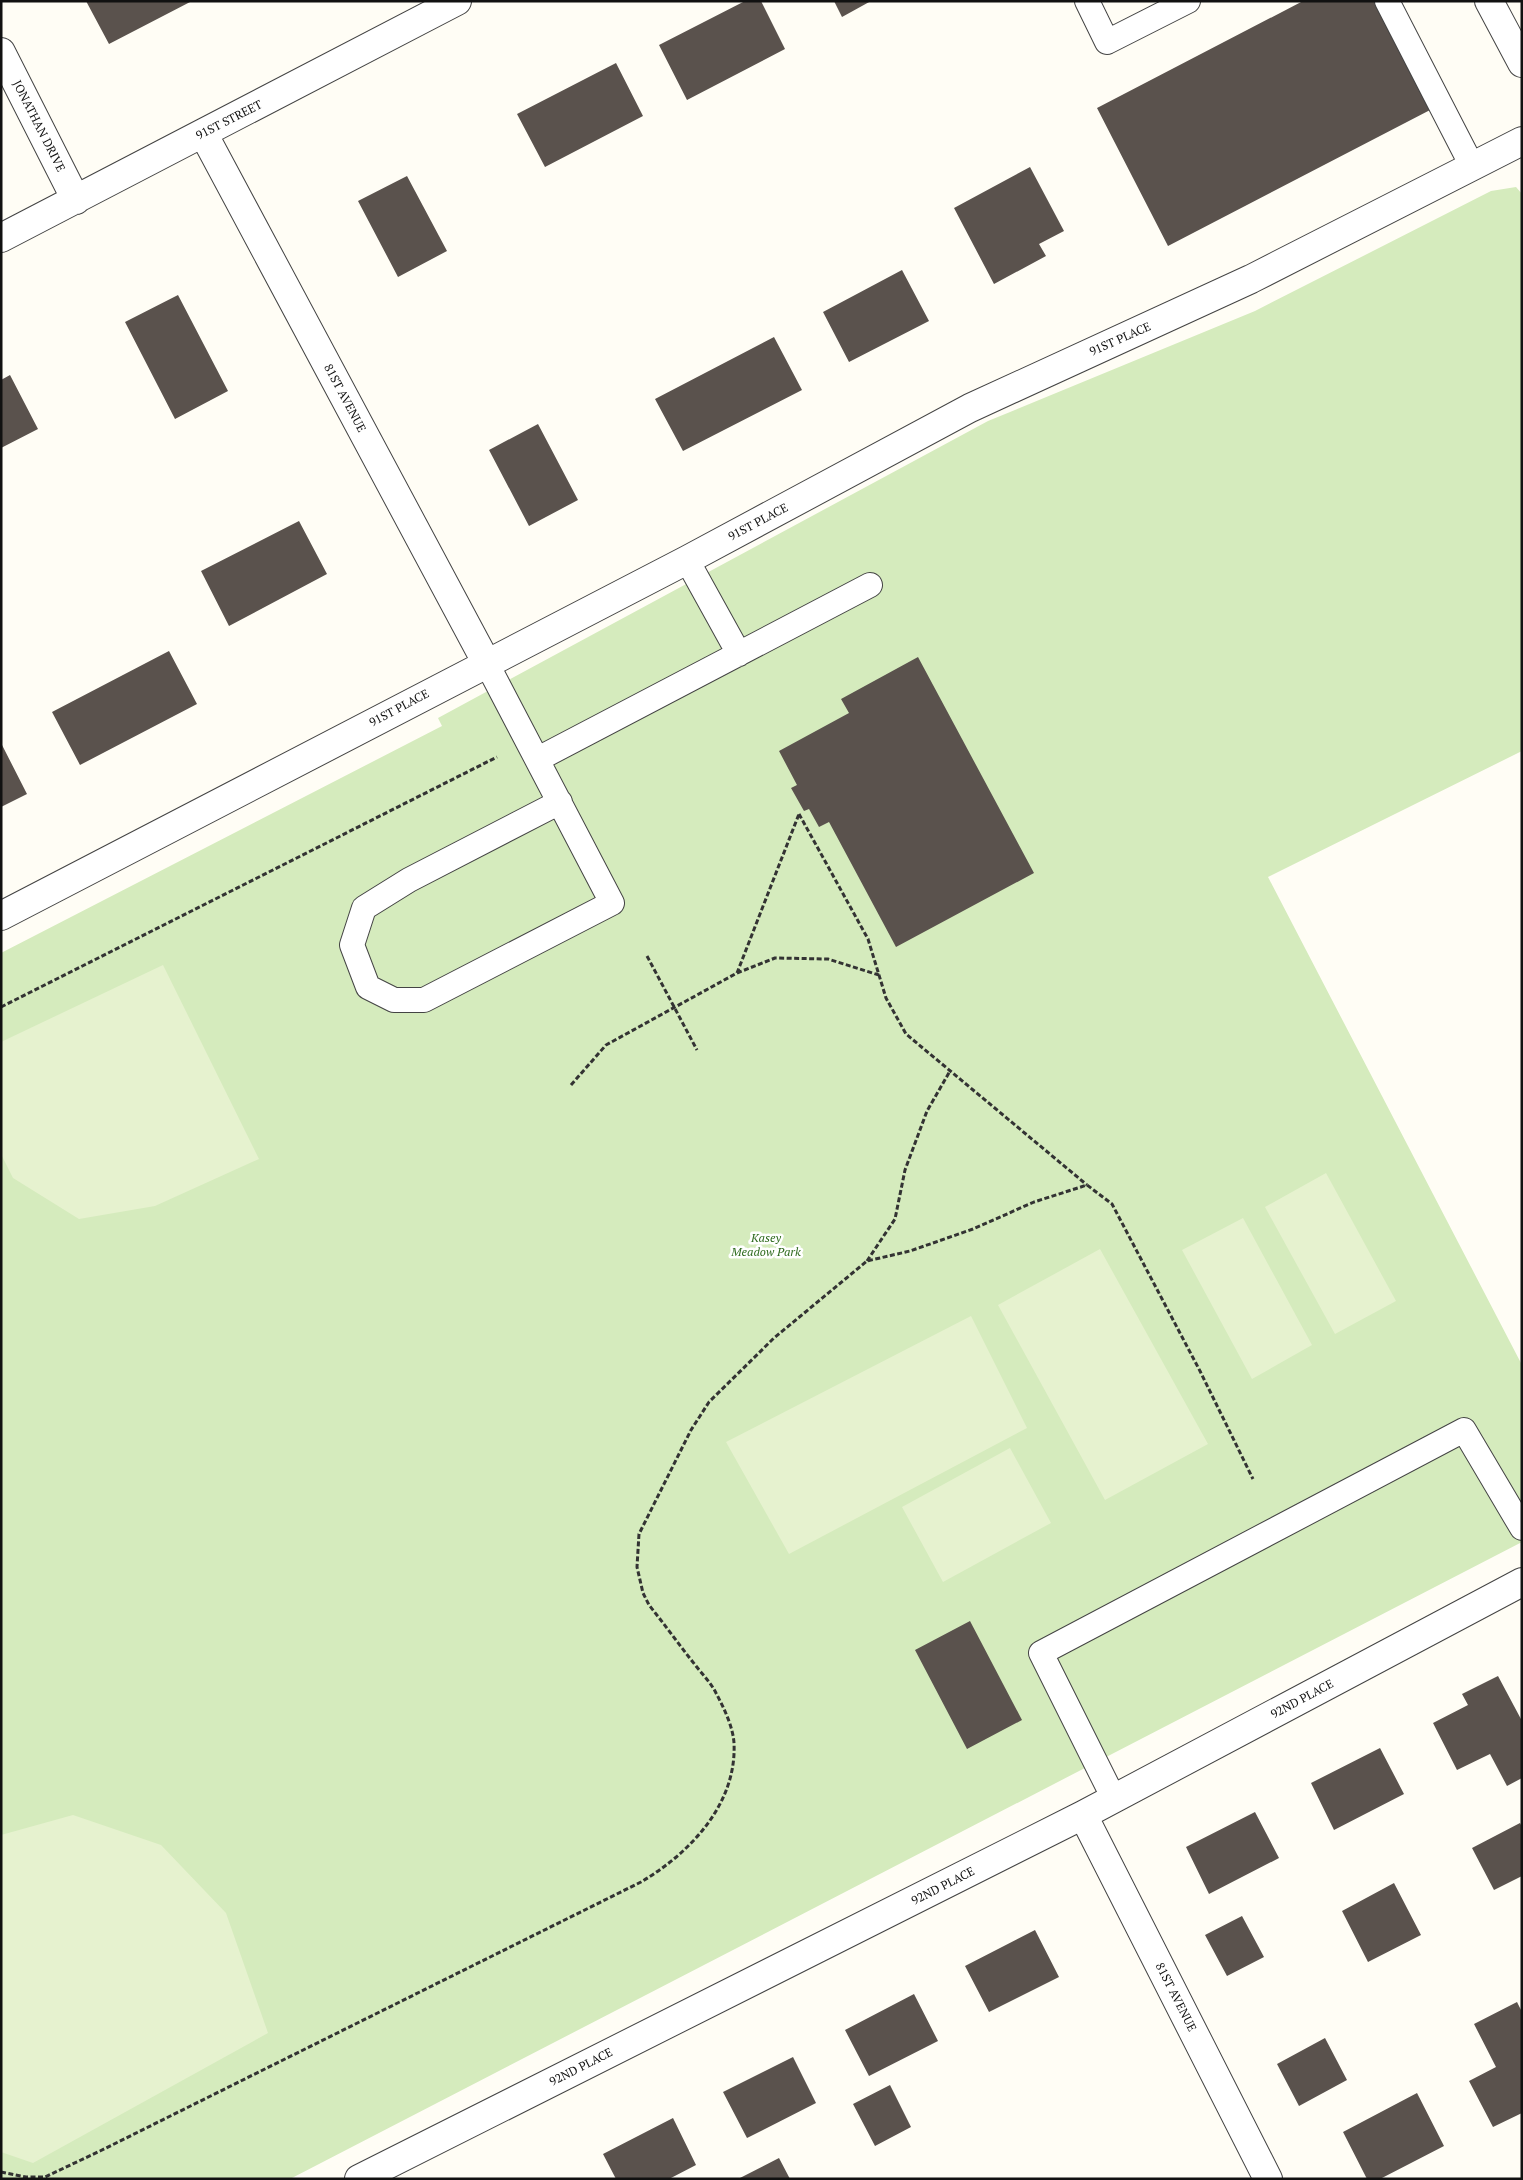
<svg xmlns="http://www.w3.org/2000/svg" width="1523" height="2180" font-family="'PT Serif',serif">
<rect width="100%" height="100%" fill="#fffdf5"/>
<path fill="#d5ebbd" d="M 1516,187 L 1522,194 L 1522,751 L 1268,877 L 1522,1365 L 1522,1542 L 290,2179 L 1,2179 L 1,953 L 442,726 L 438,718 L 988,421 L 1255,311 L 1491,191 Z"/>
<path fill="#e6f2cf" d="M 163,965 L 259,1159 L 155,1206 L 79,1219 L 13,1178 L 1,1154 L 1,1042 Z
M 1326,1173 L 1396,1301 L 1335,1334 L 1265,1207 Z
M 1243,1218 L 1312,1345 L 1252,1379 L 1182,1250 Z
M 1100,1249 L 1208,1444 L 1105,1500 L 998,1305 Z
M 971,1316 L 1027,1428 L 789,1554 L 726,1442 Z
M 1010,1448 L 1051,1523 L 943,1582 L 902,1507 Z
M 73,1815 L 161,1845 L 226,1913 L 268,2033 L 33,2163 L 1,2152 L 1,1835 Z"/>
<path fill="#5a524d" d="M 86,1 L 192,1 L 109,44 Z
M 745,1 L 761,1 L 785,49 L 687,100 L 659,45 Z
M 834,1 L 871,1 L 842,17 Z
M 1303,1 L 1377,1 L 1432,109 L 1168,246 L 1097,108 Z
M 616,63 L 643,116 L 545,167 L 517,114 Z
M 1030,167 L 1064,231 L 1039,244 L 1046,256 L 994,284 L 954,208 Z
M 407,176 L 447,251 L 398,277 L 358,201 Z
M 902,270 L 929,321 L 849,362 L 823,312 Z
M 178,295 L 228,391 L 175,419 L 125,322 Z
M 774,337 L 802,390 L 683,451 L 655,399 Z
M 10,375 L 38,429 L 1,448 L 1,380 Z
M 538,424 L 578,500 L 529,526 L 489,450 Z
M 299,521 L 327,574 L 229,626 L 201,571 Z
M 169,651 L 197,704 L 80,765 L 52,712 Z
M 918,657 L 1034,873 L 896,947 L 829,822 L 819,827 L 809,809 L 804,811 L 791,788 L 797,785 L 779,751 L 849,713 L 841,699 Z
M 1,743 L 27,794 L 1,807 Z
M 970,1621 L 1022,1720 L 967,1749 L 915,1650 Z
M 1498,1676 L 1522,1721 L 1522,1778 L 1507,1786 L 1490,1754 L 1457,1770 L 1433,1723 L 1468,1705 L 1462,1694 Z
M 1380,1748 L 1404,1794 L 1334,1830 L 1311,1783 Z
M 1255,1812 L 1279,1858 L 1209,1894 L 1186,1847 Z
M 1520,1823 L 1522,1827 L 1522,1876 L 1494,1890 L 1472,1848 Z
M 1394,1883 L 1421,1935 L 1368,1962 L 1342,1911 Z
M 1242,1916 L 1264,1957 L 1227,1976 L 1205,1935 Z
M 1035,1930 L 1059,1977 L 989,2012 L 965,1966 Z
M 914,1994 L 938,2041 L 869,2076 L 845,2030 Z
M 1517,2002 L 1522,2012 L 1522,2113 L 1493,2127 L 1469,2081 L 1496,2067 L 1474,2024 Z
M 1325,2038 L 1347,2080 L 1299,2106 L 1277,2064 Z
M 793,2057 L 816,2103 L 747,2138 L 723,2092 Z
M 890,2085 L 911,2127 L 875,2146 L 853,2104 Z
M 1417,2093 L 1444,2146 L 1380,2179 L 1367,2179 L 1343,2132 Z
M 673,2118 L 696,2165 L 669,2179 L 616,2179 L 603,2154 Z
M 779,2158 L 790,2179 L 738,2179 Z"/>
<g fill="none" stroke-linecap="round" stroke-linejoin="round">
<defs>
<path id="service" d="M 1087,1 L 1107,42 L 1188,1
M 1387,1 L 1472,166
M 687,560 L 739,654
M 486,662 L 612,903 L 424,1000 L 394,1000 L 368,987 L 352,945 L 364,908 L 409,880 L 560,802
M 538,759 L 870,585
M 1114,1799 L 1041,1653 L 1464,1430 L 1522,1528"/>
<path id="minor" d="M 1,52 L 76,200
M 203,133 L 486,662
M 1,238 L 457,1
M 1,916 L 687,560 L 970,408 L 1251,279 L 1522,141
M 1083,1815 L 1268,2179
M 359,2179 L 1083,1815 L 1522,1582"/>
<path id="tertiary" d="M 1489,1 L 1522,63"/>
</defs>
<use href="#service" stroke="#444" stroke-width="26"/>
<use href="#minor" stroke="#444" stroke-width="30"/>
<use href="#tertiary" stroke="#444" stroke-width="30"/>
<path stroke="#333" stroke-width="3" stroke-dasharray="5 2.5" stroke-linecap="butt" d="M 799,814 L 868,939 L 886,998 L 906,1034 L 1087,1185
M 647,956 L 697,1050
M 737,973 L 775,958 L 828,959 L 879,975
M 1,1007 L 497,757
M 571,1085 L 606,1045 L 737,973 L 799,814
M 867,1261 L 895,1219 L 905,1170 L 927,1111 L 950,1071
M 1,2172 L 26,2177 L 45,2177 L 100,2151 L 641,1882 C 690,1853 737,1804 734,1743 C 733,1727 724,1708 716,1693 C 711,1683 703,1675 696,1666 C 680,1646 665,1625 649,1605 L 643,1593 L 637,1567 L 639,1534 L 691,1430 L 709,1402 L 774,1338 L 867,1261 L 910,1251 L 973,1229 L 1034,1202 L 1087,1185 L 1112,1204 L 1200,1371 L 1253,1479"/>
<use href="#service" stroke="#fff" stroke-width="24"/>
<use href="#minor" stroke="#fff" stroke-width="28"/>
<use href="#tertiary" stroke="#fff" stroke-width="28"/>
</g>
<g text-anchor="middle" stroke-width="5" stroke-linejoin="round" paint-order="stroke">
<g font-size="12" fill="#111" stroke="#fff">
<text transform="translate(229 120) rotate(-27)" y="4">91ST STREET</text>
<text transform="translate(39 126) rotate(63)" y="4">JONATHAN DRIVE</text>
<text transform="translate(1120 339) rotate(-24)" y="4">91ST PLACE</text>
<text transform="translate(345 398) rotate(62)" y="4">81ST AVENUE</text>
<text transform="translate(758 522) rotate(-28)" y="4">91ST PLACE</text>
<text transform="translate(399 708) rotate(-28)" y="4">91ST PLACE</text>
<text transform="translate(1302 1699) rotate(-28)" y="4">92ND PLACE</text>
<text transform="translate(943 1886) rotate(-27)" y="4">92ND PLACE</text>
<text transform="translate(1176 1997) rotate(63)" y="4">81ST AVENUE</text>
<text transform="translate(581 2067) rotate(-27)" y="4">92ND PLACE</text>
</g>
<g font-size="12" font-style="italic" fill="#2f6b1f" stroke="#fff">
<text x="766" y="1242">Kasey<tspan x="766" dy="14">Meadow Park</tspan></text>
</g>
</g>
<rect width="1523" height="2180" fill="none" stroke="#111111" stroke-width="5"/>
</svg>
